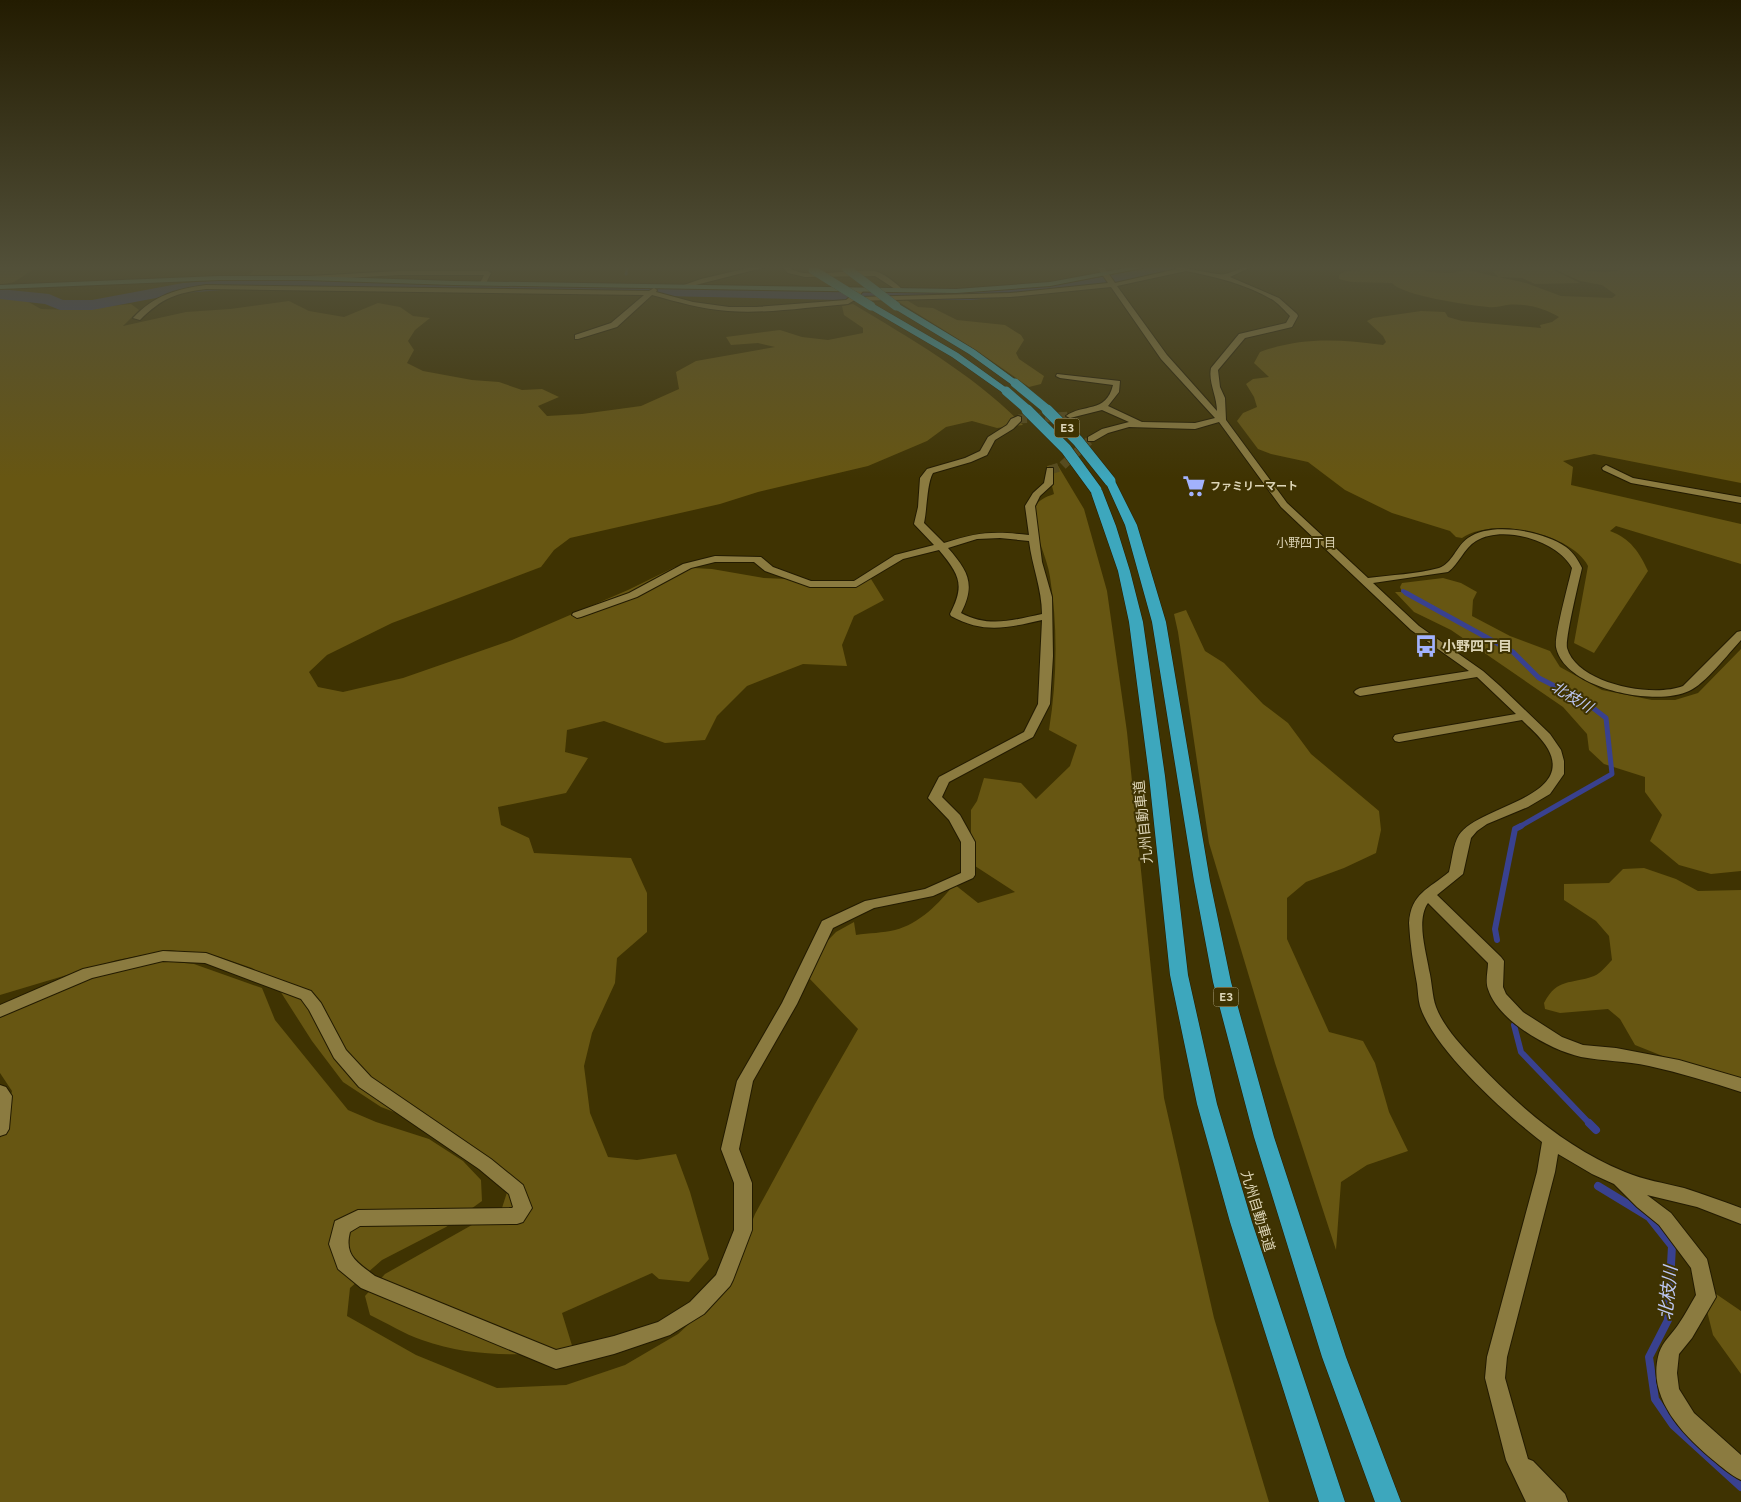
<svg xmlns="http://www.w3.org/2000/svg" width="1741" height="1502" font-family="Figtree,'Noto Sans JP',sans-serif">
<rect width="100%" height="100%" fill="#3f3302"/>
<path fill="#675612" d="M 0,267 L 37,267 L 14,282 L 0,285 Z
M 256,267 L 410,267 L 335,275 L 249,275 Z
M 1376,267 L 1419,267 L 1428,272 L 1451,273 L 1467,270 L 1498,277 L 1493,271 L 1548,267 L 1580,283 L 1535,284 L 1522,278 L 1499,277 L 1526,283 L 1561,296 L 1612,298 L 1616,295 L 1602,285 L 1580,281 L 1554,269 C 1583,266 1599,279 1631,267 L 1741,267 L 1741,483 L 1594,454 L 1563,461 L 1573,467 L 1571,485 L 1741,524 L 1741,564 L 1616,526 L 1610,531 C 1630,538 1640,553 1648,571 L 1594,653 L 1574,643 L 1588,566 C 1571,533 1492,517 1462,538 L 1456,537 L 1450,531 L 1392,513 L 1345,490 L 1308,462 L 1271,454 L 1258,449 L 1237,421 L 1243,413 L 1257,407 L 1254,397 L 1246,384 L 1253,379 L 1269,377 L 1254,363 L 1260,352 C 1301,337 1339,339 1383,345 L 1386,342 L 1383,336 L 1367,321 L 1373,318 L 1421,311 L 1445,312 L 1448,317 L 1462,321 L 1530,327 L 1541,328 L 1540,325 L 1552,322 L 1559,317 C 1544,308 1525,303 1507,305 C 1500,306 1495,308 1488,307 C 1469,305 1403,296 1392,283 L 1351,282 L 1339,279 L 1339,275 L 1345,271 L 1378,269 Z
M 0,298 L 25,300 L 41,309 L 71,310 L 131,304 L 139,310 L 123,326 L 186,312 L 230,309 L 289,301 L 309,311 L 344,317 L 378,303 L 400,307 L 413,316 L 430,318 L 415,330 L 408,341 L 414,350 L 407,363 L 423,371 L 472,380 L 499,382 L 522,390 L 542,389 L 559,397 L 538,406 L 547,416 L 582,414 L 641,406 L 679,389 L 676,372 L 696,361 L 775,347 L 758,343 L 731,345 L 726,337 L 780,330 L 802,337 L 828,340 L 863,333 L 863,328 L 844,315 L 842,306 L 853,304 C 913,340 974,375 1023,425 L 997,428 L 972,421 L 946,427 L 927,441 L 868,466 L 758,492 L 720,504 L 570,538 L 554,550 L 541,567 L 392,623 L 327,655 L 309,672 L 318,687 L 343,692 L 403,678 L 512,640 L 628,590 L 675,567 L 712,569 L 764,578 L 834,581 L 871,579 L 884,600 L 854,616 L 842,645 L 847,666 L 803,664 L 747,686 L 717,716 L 705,740 L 665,743 L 604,721 L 567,730 L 565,752 L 588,758 L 566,793 L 498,807 L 501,825 L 529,838 L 534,853 L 631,858 L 647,893 L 647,932 L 617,958 L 615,983 L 592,1033 L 584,1066 L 590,1113 L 608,1157 L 637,1160 L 676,1154 L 690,1192 L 709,1259 L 689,1282 L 659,1279 L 652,1273 L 562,1313 L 574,1352 C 523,1355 471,1358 422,1340 C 404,1334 387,1323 370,1315 L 365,1296 L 385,1274 L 502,1208 L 509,1186 L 457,1136 L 381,1107 L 343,1082 L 312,1041 L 275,983 L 252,968 L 217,956 L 169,950 L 117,960 L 0,995 Z
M 894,299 L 905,299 L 918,307 L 933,308 L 957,320 L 1005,325 L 1021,335 L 1024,340 L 1016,353 L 1019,359 L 1044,376 L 1041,384 L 1029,387 L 976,350 Z
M 1057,464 L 1084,509 L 1107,591 L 1127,732 L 1164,1098 L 1214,1318 L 1269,1502 L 0,1502 L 0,1138 L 12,1091 L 0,1073 L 0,1005 L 156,960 L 194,964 L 262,988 L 275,1020 L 348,1110 L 376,1122 L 429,1139 L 463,1161 L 481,1180 L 482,1201 L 446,1227 L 382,1260 L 350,1288 L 347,1316 L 416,1355 L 497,1388 L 566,1385 L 625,1365 L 678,1334 L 724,1292 L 755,1214 L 815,1104 L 858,1029 L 808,977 L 809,960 L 836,932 L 854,922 L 856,935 C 869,933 883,933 895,930 C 919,924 940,903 954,884 L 978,903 L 1015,892 L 975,866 L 971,850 L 971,810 L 977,801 L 984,778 L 1021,783 L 1036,799 L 1070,766 L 1077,745 L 1049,730 C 1057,680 1058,627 1050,577 C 1047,555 1032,532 1035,510 C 1036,500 1046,497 1054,494 L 1047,466 Z
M 1443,578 L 1461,583 L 1477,592 L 1473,600 L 1472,616 L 1510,636 L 1550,651 L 1560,667 L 1602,690 L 1652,700 L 1675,700 L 1698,693 L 1741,649 L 1741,871 L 1711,874 L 1679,865 L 1650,841 L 1662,815 L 1645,792 L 1645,777 L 1604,764 L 1589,750 L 1587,734 L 1563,707 L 1451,630 L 1414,612 L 1395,592 L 1402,592 L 1400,587 L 1402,583 Z
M 1186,610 L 1205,651 L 1224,663 L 1263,704 L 1288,723 L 1311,754 L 1379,811 L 1381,830 L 1376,853 L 1344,868 L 1306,882 L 1287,898 L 1287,939 L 1329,1032 L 1363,1041 L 1375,1063 L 1389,1112 L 1408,1151 L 1367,1165 L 1341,1182 L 1336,1250 L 1275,1063 L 1209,843 L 1178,632 L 1174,614 Z
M 1644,868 L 1676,879 L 1698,891 L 1741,890 L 1741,1081 L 1675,1061 L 1635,1045 L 1620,1019 L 1608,1009 L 1560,1013 L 1545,1009 L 1544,1003 C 1558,977 1570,985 1594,976 C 1601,973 1607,965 1612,960 L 1609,936 L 1596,921 L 1564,900 L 1564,884 L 1609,883 L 1623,869 Z
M 1700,1283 L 1741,1311 L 1741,1374 L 1713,1335 Z"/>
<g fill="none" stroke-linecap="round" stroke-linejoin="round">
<path stroke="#39418f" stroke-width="3" d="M 626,274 L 627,267"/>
<path stroke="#39418f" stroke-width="4" d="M 1403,591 L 1408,594"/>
<path stroke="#39418f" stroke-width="5" d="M 1406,593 L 1513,652 L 1539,678 L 1584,701 L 1606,718 L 1612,774 L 1519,827"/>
<path stroke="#39418f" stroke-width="6" d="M 1497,940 L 1495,929 L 1515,829 L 1521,826
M 1514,1025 L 1521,1052 L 1590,1124"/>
<path stroke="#39418f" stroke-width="8" d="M 1589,1123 L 1596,1130
M 1598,1186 L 1649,1217 L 1672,1246 L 1668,1320 L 1649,1357 L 1655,1399 L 1673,1425 L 1741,1487"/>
<path fill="#39418f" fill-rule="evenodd" d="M 1153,267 L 1189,267 L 1187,270 L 1181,272 L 1085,290 L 970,300 L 841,300 L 262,287 L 183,293 L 92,310 L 60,310 L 45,304 L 0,299 L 0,289 L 49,294 L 63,300 L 92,300 L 183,283 L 262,277 L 841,290 L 970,290 L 1085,280 Z"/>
<path stroke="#574b1d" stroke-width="9" stroke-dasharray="9 4.5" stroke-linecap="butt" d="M 1018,419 L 1070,416
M 1050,470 L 1062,466 L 1091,439"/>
<defs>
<path id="minor" d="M 752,267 L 766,267 L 684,288 L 681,286 L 701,279 Z
M 782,267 L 789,267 C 804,282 858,266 878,272 C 886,275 897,284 903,290 L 898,291 L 875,276 L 805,277 L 788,273 Z
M 1097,267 L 1104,267 L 1115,283 L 1177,269 L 1174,267 C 1187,267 1217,276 1225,274 C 1234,272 1241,267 1251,267 L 1230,277 L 1279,298 L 1297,314 L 1298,316 L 1292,327 L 1245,338 L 1218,370 L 1220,387 L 1225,398 L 1226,420 L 1287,503 L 1368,578 C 1391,575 1417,574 1439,568 C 1452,564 1457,545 1468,538 C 1491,521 1544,531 1566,547 C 1574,553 1578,560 1582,568 C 1579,581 1565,639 1567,648 C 1577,684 1653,698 1683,686 L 1737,632 L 1741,631 L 1741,640 C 1729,653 1704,685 1689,691 C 1656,707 1564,689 1556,647 C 1554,636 1569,582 1572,568 C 1558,541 1503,524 1476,541 C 1464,548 1459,564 1448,572 L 1373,583 L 1419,626 L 1483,671 L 1500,686 L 1550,734 L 1561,750 L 1564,761 L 1564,774 L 1550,794 L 1528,807 L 1487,824 L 1477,831 L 1471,838 L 1463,874 L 1437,895 L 1501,957 L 1504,961 L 1503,987 L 1506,994 L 1523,1012 L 1562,1037 L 1583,1045 L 1616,1048 L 1679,1060 L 1741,1078 L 1741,1092 C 1711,1082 1680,1073 1649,1066 C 1626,1061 1603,1061 1581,1057 C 1550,1050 1498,1021 1488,989 C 1485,981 1488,971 1488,963 L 1428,903 C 1416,920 1426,951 1429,970 C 1432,981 1432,996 1436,1007 C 1443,1026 1460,1044 1474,1059 C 1517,1105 1566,1148 1625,1172 C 1644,1180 1664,1183 1684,1188 C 1703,1194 1722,1201 1741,1208 L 1741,1224 L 1697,1207 L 1647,1195 L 1671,1213 L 1707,1259 L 1716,1297 L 1692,1338 L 1679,1354 L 1677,1373 L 1679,1389 L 1694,1413 L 1741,1455 L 1741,1480 C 1730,1475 1722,1467 1713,1460 C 1682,1434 1646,1397 1659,1353 C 1663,1341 1672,1334 1678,1325 C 1685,1315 1690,1305 1696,1295 L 1691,1268 L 1659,1225 L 1637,1207 L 1614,1184 L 1592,1174 L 1558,1154 L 1555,1172 L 1507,1357 L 1505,1378 L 1528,1459 L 1533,1461 L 1565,1494 L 1568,1502 L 1526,1502 L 1506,1460 L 1485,1378 L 1487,1357 L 1537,1172 L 1542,1142 C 1506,1114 1434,1050 1420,1006 C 1418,999 1418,991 1417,984 C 1413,963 1410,943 1409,923 C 1411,893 1429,889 1449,872 C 1452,861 1453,844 1459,835 C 1478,806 1575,798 1548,749 C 1542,738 1531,729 1522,720 L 1399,742 L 1395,741 L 1393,738 L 1395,735 L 1399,734 L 1516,714 L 1477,677 L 1360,696 L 1356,694 L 1354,692 L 1356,690 L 1360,688 L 1469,671 L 1411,630 L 1281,507 L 1219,422 L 1195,429 L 1129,427 L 1108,433 L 1094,441 L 1088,441 L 1088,437 L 1102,429 L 1129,422 L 1102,410 L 1070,418 L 1066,416 C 1083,403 1106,414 1113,385 L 1060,378 L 1056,376 L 1057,374 L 1120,381 L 1119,392 L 1108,406 L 1142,422 L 1195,423 L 1215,418 L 1161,359 L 1111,287 L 1010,297 L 853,301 L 848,304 C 809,307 767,314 728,311 C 702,309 677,302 652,295 L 617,327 L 578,339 L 575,339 L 575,335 L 611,323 L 644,295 L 206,289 C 176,293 162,298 140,320 L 133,318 C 154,295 177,289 206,285 L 649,291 L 654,288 L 657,290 L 656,292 L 693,302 L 729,307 L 756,307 L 846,300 L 861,288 L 864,290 L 858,297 L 1010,293 L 1108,283 ZM 1186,271 C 1216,277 1246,284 1273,300 C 1279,304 1285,311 1290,316 L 1286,323 L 1239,334 L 1211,368 C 1208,382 1217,396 1217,411 L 1167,355 L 1117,286 Z
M 399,271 L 488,271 L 491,273 L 486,283 L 483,285 L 480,283 L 484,275 L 399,275 L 309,280 L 306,278 L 309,276 Z
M 1018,416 L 1021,417 L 1021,421 L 1013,429 L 995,440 L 987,455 L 971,462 L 933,473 C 927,482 927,510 924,523 L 944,543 C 979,532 992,531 1029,535 L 1025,506 L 1033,493 L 1044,483 L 1047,468 L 1053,468 L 1053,484 L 1040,496 L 1035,506 L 1042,562 L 1052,597 L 1053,656 L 1050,704 L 1033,737 L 949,782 L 942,797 L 960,815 L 975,842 L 975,875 L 973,878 L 933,896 L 874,908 L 833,928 L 797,1004 L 753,1081 L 739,1149 L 752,1183 L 752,1230 L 733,1280 L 730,1286 L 704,1314 L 670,1335 L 614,1354 L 556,1369 L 361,1288 L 338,1269 L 329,1244 L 335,1221 L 358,1210 L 512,1208 L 513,1207 L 509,1194 L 479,1169 L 359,1087 L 334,1058 L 309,1010 L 301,999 L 205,963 L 163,961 L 92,978 L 0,1017 L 0,1005 L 83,969 L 163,951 L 206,953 L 311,991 L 321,1003 L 346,1050 L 371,1077 L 491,1159 L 523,1185 L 532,1208 L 523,1222 L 517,1224 L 360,1226 L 350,1232 C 344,1256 357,1262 375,1276 L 556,1350 L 614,1336 L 658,1322 L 690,1302 L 716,1275 L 734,1230 L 734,1183 L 721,1149 L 737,1081 L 782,1003 L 822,921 L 865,901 L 925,889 L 961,873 L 961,842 L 949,820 L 928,798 L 939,777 L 1024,732 L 1038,704 L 1042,620 C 1007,628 984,634 951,616 L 950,614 C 965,585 960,575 939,550 L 903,559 L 856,587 L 810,587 L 765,571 L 754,562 L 715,562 L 691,568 L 637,597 L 581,617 L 577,618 L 572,615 L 573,613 L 629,593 L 683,564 L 715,556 L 761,557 L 773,567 L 811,581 L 854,581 L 895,555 L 934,545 L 914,524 L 918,507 L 920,478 L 927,469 L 965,458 L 980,451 L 988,437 L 1007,425 L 1011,419 ZM 1000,538 L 1029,541 C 1032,566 1042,589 1042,614 C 1013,620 989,628 961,613 C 976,584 968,571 948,548 L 977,539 Z
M 1606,465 L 1633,478 L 1741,497 L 1741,503 L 1631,483 L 1603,470 L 1602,468 Z
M 0,1085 L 6,1087 L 12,1096 L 9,1129 L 6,1134 L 0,1136 Z"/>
<path id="major" d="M 1131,267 L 1147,267 L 1050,286 L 956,293 L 454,285 L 306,280 L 219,280 L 0,289 L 0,285 L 219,276 L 306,276 L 454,281 L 956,289 L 1050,282 Z"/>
<path id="highway" d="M 868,304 L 874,304 L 958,353 L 1011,391 L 1009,393 L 1003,393 L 952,357 L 868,308 Z
M 893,304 L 899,304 L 975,350 L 1020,383 L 1018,385 L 1012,385 L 969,354 L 893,308 Z
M 1110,478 L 1115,481 L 1137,525 L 1166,622 L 1210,881 L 1231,982 L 1274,1137 L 1346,1357 L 1401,1502 L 1375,1502 L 1322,1357 L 1254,1137 L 1213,982 L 1194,881 L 1152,622 L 1125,525 L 1105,481 Z
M 1096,487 L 1102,490 L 1116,526 L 1130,571 L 1143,622 L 1165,776 L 1188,975 L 1217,1104 L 1252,1222 L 1345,1502 L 1319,1502 L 1230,1222 L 1197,1104 L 1170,975 L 1149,776 L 1129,622 L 1118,571 L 1090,490 Z"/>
</defs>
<use href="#minor" stroke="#231b00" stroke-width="2"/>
<use href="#major" stroke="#231b00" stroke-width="2"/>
<use href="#highway" stroke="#231b00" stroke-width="1"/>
<use href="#minor" fill="#8b7b40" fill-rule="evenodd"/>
<use href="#major" fill="#5c958b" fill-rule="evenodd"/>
<use href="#highway" fill="#3da7bd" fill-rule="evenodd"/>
<defs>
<path id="highway-bridge-far1" d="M 846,268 L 896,306
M 813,270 L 871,306
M 1015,383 L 1049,411
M 1006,391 L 1029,411"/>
<path id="highway-bridge" d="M 1027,410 L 1066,449 L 1096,490
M 1047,410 L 1078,441 L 1110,481"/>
</defs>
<use href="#highway-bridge-far1" stroke="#231b00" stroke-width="9" stroke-linecap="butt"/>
<use href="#highway-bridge" stroke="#231b00" stroke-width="12" stroke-linecap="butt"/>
<use href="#highway-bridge-far1" stroke="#3da7bd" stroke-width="9"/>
<use href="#highway-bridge" stroke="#3da7bd" stroke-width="11"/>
</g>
<linearGradient id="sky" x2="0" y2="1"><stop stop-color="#231c01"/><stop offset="0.56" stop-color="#525039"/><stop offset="1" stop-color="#525039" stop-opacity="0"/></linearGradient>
<rect width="1741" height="478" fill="url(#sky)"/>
<defs>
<symbol id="supermarket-bare" viewBox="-9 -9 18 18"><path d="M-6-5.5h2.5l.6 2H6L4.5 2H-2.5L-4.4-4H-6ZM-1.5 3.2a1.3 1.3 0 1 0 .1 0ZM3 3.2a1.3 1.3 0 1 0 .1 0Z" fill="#a2b2fd" stroke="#3f3302" stroke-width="2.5" paint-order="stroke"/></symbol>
<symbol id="bus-bare" viewBox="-9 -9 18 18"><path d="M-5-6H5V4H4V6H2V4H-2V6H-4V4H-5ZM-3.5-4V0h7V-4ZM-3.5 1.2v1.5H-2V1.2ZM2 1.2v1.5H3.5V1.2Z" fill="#a2b2fd" stroke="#3f3302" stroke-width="2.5" paint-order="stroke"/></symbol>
</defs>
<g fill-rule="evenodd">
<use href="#supermarket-bare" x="1178" y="470" width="32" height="32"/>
<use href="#bus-bare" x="1410" y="630" width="32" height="32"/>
</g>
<g text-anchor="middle" stroke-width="4" stroke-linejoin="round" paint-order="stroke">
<g font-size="11" font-weight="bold" fill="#ddd5b7" stroke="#3f3302" text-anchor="start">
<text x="1210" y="490">ファミリーマート</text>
</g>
<g fill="#3f3302" stroke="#aea481" stroke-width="1">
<rect x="1054.5" y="418.5" width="25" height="19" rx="4"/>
<rect x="1213.5" y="987.5" width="25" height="19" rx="4"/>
</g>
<g font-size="12" font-weight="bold" fill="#ddd5b7">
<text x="1067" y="432">E3</text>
<text x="1226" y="1001">E3</text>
</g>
<g font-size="12" fill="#ddd5b7" stroke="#3f3302">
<text x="1306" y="547">小野四丁目</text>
</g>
<g font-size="14" font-weight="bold" fill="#ddd5b7" stroke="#3f3302" text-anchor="start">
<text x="1442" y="651">小野四丁目</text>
</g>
<g font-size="14" fill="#ddd5b7" stroke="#3f3302">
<text transform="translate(1143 822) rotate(-96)" y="5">九州自動車道</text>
<text transform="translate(1258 1211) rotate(73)" y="5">九州自動車道</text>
</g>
<g font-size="15" font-style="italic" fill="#bec8f4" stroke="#3f3302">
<text transform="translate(1572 697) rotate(31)" y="5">北枝川</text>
</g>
<g font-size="18" font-style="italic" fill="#bec8f4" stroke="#3f3302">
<text transform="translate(1668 1293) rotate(-84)" y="6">北枝川</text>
</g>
</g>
</svg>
